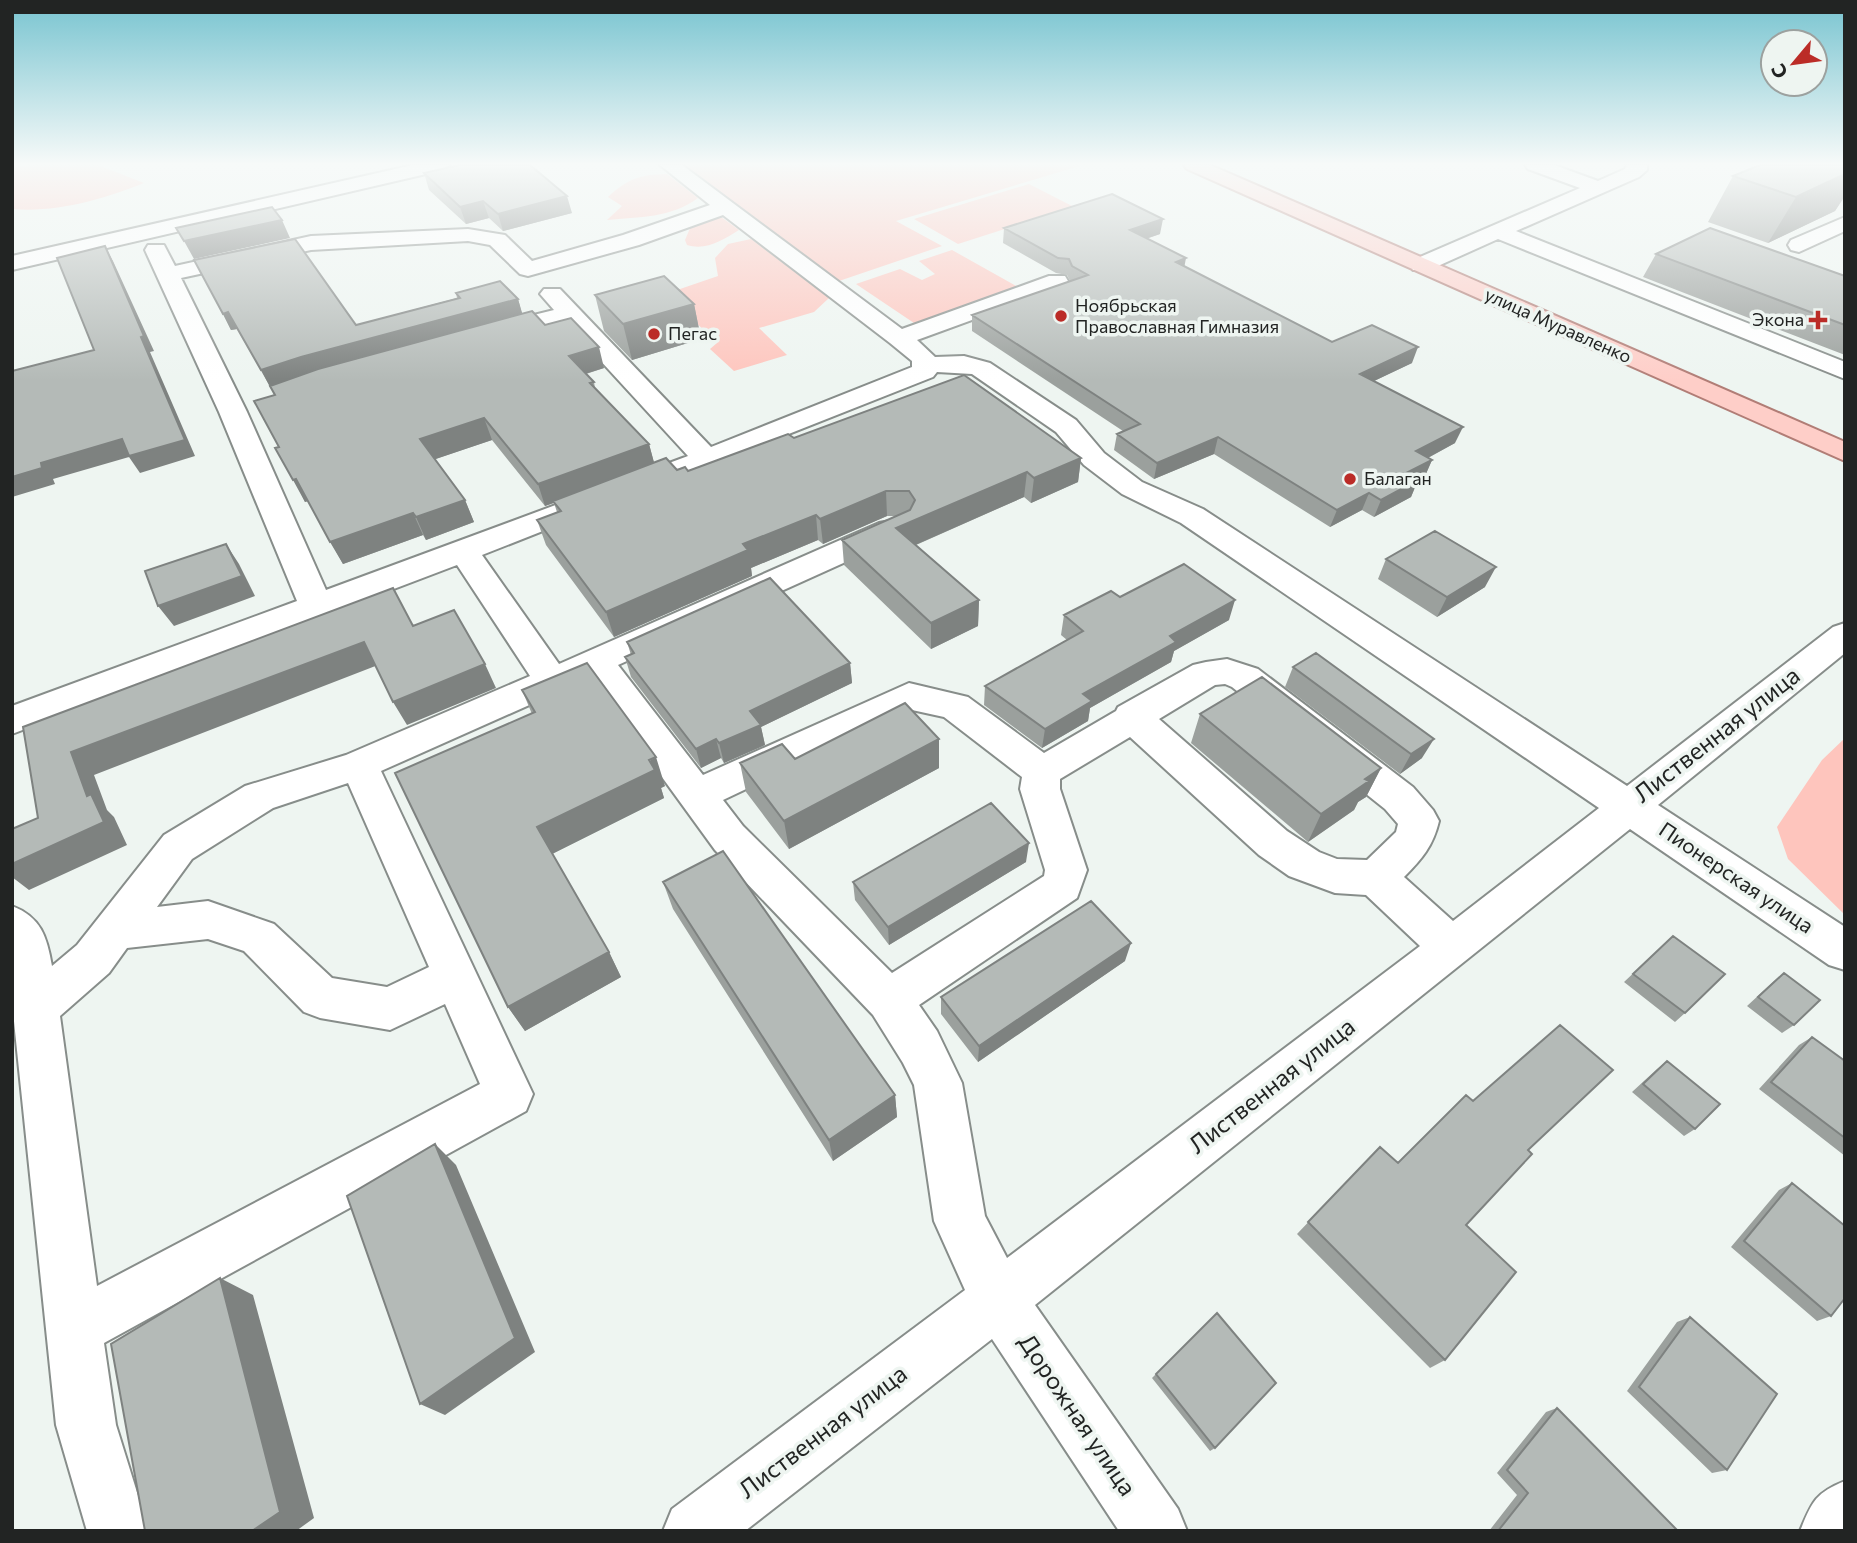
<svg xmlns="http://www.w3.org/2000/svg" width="1857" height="1543" font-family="Commissioner,sans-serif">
<rect width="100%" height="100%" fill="#eef5f1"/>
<path fill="#fec5bd" d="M 30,165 L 98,165 L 144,183 C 103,199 57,213 12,209 L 12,168 Z
M 684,165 L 1083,165 L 896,221 L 942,246 L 839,281 Z
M 667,174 L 698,198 C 671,218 639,217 607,220 L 622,206 L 608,197 C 629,178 639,175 667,174 Z
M 1029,184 L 1074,207 L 958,244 L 914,219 Z
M 717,214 L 739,230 C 723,240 706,251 687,245 L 685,240 L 691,226 Z
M 751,239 L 829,298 L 814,312 L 759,328 L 787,355 L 734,371 L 710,349 L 717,343 L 680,307 L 645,301 L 718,276 L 715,258 L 728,244 Z
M 952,250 L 1018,287 L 914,323 L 856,284 L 900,269 L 922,280 L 935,274 L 919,261 Z
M 1845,738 L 1845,915 L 1788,859 L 1777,827 L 1822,760 Z"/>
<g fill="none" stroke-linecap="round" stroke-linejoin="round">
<defs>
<path id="minor" d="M 413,165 L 449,165 L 439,171 L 12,270 L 12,256 Z
M 660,165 L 682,165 L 902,329 L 1049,276 L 1065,276 L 1068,281 L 1065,286 L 917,340 L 935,357 L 964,356 L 990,363 L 1076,420 L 1104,453 L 1142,482 L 1203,509 L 1627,786 L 1833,627 L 1845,623 L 1845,653 L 1658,805 L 1845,927 L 1845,970 L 1829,965 L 1630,829 L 1035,1305 L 1178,1509 L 1187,1531 L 1119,1531 L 992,1339 L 745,1531 L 663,1531 L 672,1509 L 965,1290 L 934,1221 L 914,1085 L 903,1063 L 873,1015 L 715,850 L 590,678 L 381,771 L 533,1094 L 526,1111 L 104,1343 L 116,1425 L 149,1531 L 87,1531 L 56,1425 L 12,1002 L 12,906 C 41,917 47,937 52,966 L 77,945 L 164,835 L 245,786 L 346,755 L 530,676 L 457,565 L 12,734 L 12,706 L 297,601 L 219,412 L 145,250 L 148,245 L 164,245 L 175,266 L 311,236 L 468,229 L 505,235 L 532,261 L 623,235 L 710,205 ZM 723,215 L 890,343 L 912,361 L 912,367 L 711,447 L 560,289 L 544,289 L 540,294 L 554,310 L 481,328 L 478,333 L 481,338 L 490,340 L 564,321 L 688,456 L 326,590 L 247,412 L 181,278 L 311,250 L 468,241 L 490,245 L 520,274 L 528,276 L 639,245 ZM 937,372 L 972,374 L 1056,432 L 1084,465 L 1122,494 L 1181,523 L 1599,808 L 1453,921 L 1404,877 C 1422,859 1433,846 1439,821 L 1433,810 L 1413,787 L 1258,669 L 1227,659 L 1206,662 L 1193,665 L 1118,707 L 1116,711 L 1044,753 L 968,697 L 909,683 L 703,775 L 618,665 L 901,537 L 905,530 L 901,523 L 890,521 L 879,523 L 559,664 L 482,555 L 933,377 ZM 1225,684 L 1232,687 L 1385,809 L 1398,824 L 1396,832 L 1367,860 L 1337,859 L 1319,852 L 1287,831 L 1159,719 L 1215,685 ZM 912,710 L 944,717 L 1022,777 L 1020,789 L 1045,870 L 1044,876 L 892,973 L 743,826 L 723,800 ZM 1130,737 L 1259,855 L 1289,876 L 1335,893 L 1366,895 L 1420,946 L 1007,1258 L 985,1216 L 962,1083 L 937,1031 L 919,1005 L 1077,898 L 1087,870 L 1060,789 L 1060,779 ZM 348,783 L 429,967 L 387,987 L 332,978 L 274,924 L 208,901 L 157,907 L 192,859 L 273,808 ZM 208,939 L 244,951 L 304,1012 L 320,1018 L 390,1030 L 445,1004 L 480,1084 L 97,1286 L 60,1016 L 109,973 L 127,948 Z
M 1525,165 L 1554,165 L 1598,181 L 1625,169 L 1627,165 L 1647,165 L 1647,170 L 1639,177 L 1516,231 L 1845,362 L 1845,379 L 1498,239 L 1429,270 L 1413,270 L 1410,265 L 1413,260 L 1580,188 L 1528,169 Z
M 1845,217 L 1845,231 L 1799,252 L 1791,250 L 1788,245 L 1791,240 Z
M 1845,1481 L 1845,1531 L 1800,1531 C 1812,1502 1815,1493 1845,1481 Z"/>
<path id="major" d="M 1184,165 L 1210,165 L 1845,442 L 1845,461 L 1187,169 Z"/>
</defs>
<use href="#minor" stroke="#878d8a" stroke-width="4"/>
<use href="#major" stroke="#b17d76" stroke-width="4"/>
<use href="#minor" fill="#fff" fill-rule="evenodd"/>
<use href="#major" fill="#fecec8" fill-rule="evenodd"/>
</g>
<path fill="#9ba09d" d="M 424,173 L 572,213 L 503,231 L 489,218 L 466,224 L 429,190 Z
M 1733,176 L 1844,196 L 1835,211 L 1768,243 L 1708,222 Z
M 1004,228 L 1160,234 L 1146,239 L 1184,266 L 1332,342 L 1412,363 L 1374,381 L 1455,443 L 1428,458 L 1432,460 L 1425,476 L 1418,480 L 1411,497 L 1374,517 L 1362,510 L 1330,527 L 1214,454 L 1154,479 L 1114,450 L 1117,434 L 1123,431 L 972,331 L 972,315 L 1070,281 L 1067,275 L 1056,273 L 1003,243 Z
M 1656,254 L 1845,276 L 1845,355 L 1643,277 Z
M 456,293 L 518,299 L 522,314 L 545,325 L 604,368 L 586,374 L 594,382 L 595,388 L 649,444 L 654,463 L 677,470 L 688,471 L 794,438 L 1081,458 L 1078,482 L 1031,503 L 1024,497 L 916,545 L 979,600 L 978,626 L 931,649 L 844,565 L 842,540 L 896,516 L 887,516 L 823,544 L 818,540 L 751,568 L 752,576 L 614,637 L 546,545 L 537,520 L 557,512 L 554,503 L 545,506 L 492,440 L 435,459 L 465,500 L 474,522 L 426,540 L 423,535 L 343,564 L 308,501 L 305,502 L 279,447 L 275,395 L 237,329 L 231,330 L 223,314 L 356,325 L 457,298 Z
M 595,295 L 694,304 L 701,339 L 632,360 L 604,331 Z
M 1386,559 L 1485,587 L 1437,617 L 1378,579 Z
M 1120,597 L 1229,620 L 1174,651 L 1171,662 L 1090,708 L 1088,721 L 1042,748 L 984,705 L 985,686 L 1067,640 L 1061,635 L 1064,615 Z
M 627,642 L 850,663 L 852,683 L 761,727 L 765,745 L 724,763 L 721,758 L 701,768 L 631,677 L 625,657 L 631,655 Z
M 1293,667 L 1422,758 L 1400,774 L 1285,687 Z
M 522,690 L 665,786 L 661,788 L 664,798 L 552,854 L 609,952 L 621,977 L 525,1031 L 508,1007 L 532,714 Z
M 1200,714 L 1381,768 L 1366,797 L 1358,802 L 1354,810 L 1308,842 L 1191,743 Z
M 795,759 L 939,768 L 789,849 L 746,792 L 740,763 Z
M 1026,862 L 889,945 L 855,900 L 853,882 Z
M 663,882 L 895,1095 L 897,1117 L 833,1161 L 673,909 Z
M 1673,936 L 1685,1013 L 1675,1022 L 1624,982 Z
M 1125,961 L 978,1062 L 941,1014 L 941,997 Z
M 1784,973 L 1794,1025 L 1782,1033 L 1747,1006 L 1773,982 Z
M 1812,1037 L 1845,1061 L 1845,1156 L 1759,1089 L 1799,1045 Z
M 1667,1061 L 1695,1129 L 1684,1136 L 1632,1092 L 1657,1069 Z
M 1380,1147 L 1398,1163 L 1528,1150 L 1466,1225 L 1445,1360 L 1430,1368 L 1297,1234 Z
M 1792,1183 L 1831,1316 L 1817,1321 L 1731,1247 L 1779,1190 Z
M 1217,1313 L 1215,1448 L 1210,1451 L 1152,1378 Z
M 1690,1317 L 1727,1470 L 1712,1473 L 1627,1391 L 1677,1322 Z
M 1557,1408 L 1678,1531 L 1489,1531 L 1517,1495 L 1497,1473 L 1546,1412 Z"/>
<path fill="#7e8280" d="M 1845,169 L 1845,196 L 1835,211 L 1768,243 L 1796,197 Z
M 567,196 L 572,213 L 503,231 L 498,214 Z
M 483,201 L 489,218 L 466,224 L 460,207 Z
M 1163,219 L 1160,234 L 1127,245 L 1130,230 Z
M 282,220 L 290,238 L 194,259 L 184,241 Z
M 105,246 L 113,261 L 154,351 L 150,352 L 195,456 L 140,473 L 129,457 L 53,479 L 55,484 L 12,497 L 12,477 L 41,463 L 122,439 L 141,337 Z
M 1186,258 L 1183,274 L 1176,262 Z
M 518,299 L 523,316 L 309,373 L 270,387 L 261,370 L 301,357 Z
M 694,304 L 701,339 L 632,360 L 623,324 Z
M 228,312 L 237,329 L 231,330 L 223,314 Z
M 599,347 L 604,368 L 575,377 L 569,356 Z
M 1418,347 L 1412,363 L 1355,390 L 1360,374 Z
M 484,418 L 492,440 L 430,461 L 420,439 Z
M 1463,427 L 1455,443 L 1409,468 L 1416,451 Z
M 1218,437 L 1214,454 L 1154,479 L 1157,463 Z
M 649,444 L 655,466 L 545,506 L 538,484 Z
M 1081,458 L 1078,482 L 1031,503 L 1034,478 Z
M 1432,460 L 1425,476 L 1399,490 L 1406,473 Z
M 1027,472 L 1024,497 L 897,553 L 896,528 Z
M 296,479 L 308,501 L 305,502 L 293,480 Z
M 1418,480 L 1411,497 L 1374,517 L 1381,500 Z
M 886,491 L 887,516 L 823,544 L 820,519 Z
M 1369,493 L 1362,510 L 1330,527 L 1337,510 Z
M 465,500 L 474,522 L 426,540 L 416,517 Z
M 413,513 L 423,535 L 343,564 L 330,542 Z
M 816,515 L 818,540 L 751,568 L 752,576 L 614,637 L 606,612 L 743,544 Z
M 226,544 L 239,564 L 255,596 L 174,626 L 158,606 Z
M 1496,567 L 1485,587 L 1437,617 L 1447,597 Z
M 979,600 L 978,626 L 931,649 L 931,623 Z
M 1235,600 L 1229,620 L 1174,651 L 1171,662 L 1090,708 L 1088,721 L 1042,748 L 1045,729 L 1083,694 L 1170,636 Z
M 364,642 L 378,665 L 94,775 L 107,810 L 114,817 L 127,845 L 29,890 L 12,877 L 12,864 L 87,796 L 71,752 Z
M 850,663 L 852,683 L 761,727 L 765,745 L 724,763 L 719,743 L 750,711 Z
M 485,664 L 496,688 L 407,725 L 393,702 Z
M 716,739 L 721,758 L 701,768 L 696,749 Z
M 939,739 L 939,768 L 789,849 L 784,821 Z
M 1434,739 L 1422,758 L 1400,774 L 1411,754 Z
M 656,757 L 665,786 L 661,788 L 664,798 L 550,855 L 537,827 Z
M 1381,768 L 1366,797 L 1358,802 L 1354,810 L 1308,842 L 1321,814 L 1365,779 Z
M 1029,843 L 1026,862 L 889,945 L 888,927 Z
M 1131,943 L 1125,961 L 978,1062 L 979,1046 Z
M 609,952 L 621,977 L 525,1031 L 508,1007 Z
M 895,1095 L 897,1117 L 833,1161 L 829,1140 Z
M 435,1144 L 456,1165 L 535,1352 L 445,1415 L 420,1404 Z
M 220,1278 L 253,1295 L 314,1518 L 296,1531 L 252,1531 Z"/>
<path fill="#b4bab7" stroke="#7e8280" stroke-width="2" d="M 459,165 L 530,165 L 567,196 L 498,214 L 483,201 L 460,207 L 424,173 Z
M 1760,165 L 1845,165 L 1845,174 L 1796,197 L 1733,176 Z
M 1112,194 L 1163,219 L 1130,230 L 1186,258 L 1176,262 L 1332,342 L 1372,325 L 1418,347 L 1360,374 L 1463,427 L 1416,451 L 1432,460 L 1406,473 L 1418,480 L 1381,500 L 1369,493 L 1337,510 L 1218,437 L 1157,463 L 1117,434 L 1140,424 L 972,315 L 1088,275 L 1072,266 L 1069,259 L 1058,258 L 1004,228 Z
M 272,207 L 282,220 L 184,241 L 176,228 Z
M 1710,228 L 1845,276 L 1845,325 L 1656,254 Z
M 295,239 L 356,325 L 460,298 L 456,293 L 500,281 L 518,299 L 301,357 L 261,370 L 228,312 L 223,314 L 194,260 Z
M 105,246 L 144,336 L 141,337 L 185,440 L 129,456 L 122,439 L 41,463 L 42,468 L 12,477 L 12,371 L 94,350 L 57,258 Z
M 664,276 L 694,304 L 623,324 L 595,295 Z
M 532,311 L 545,325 L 571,318 L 599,347 L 569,356 L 594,382 L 590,383 L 649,444 L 538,484 L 484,418 L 420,439 L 465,500 L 416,517 L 413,513 L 330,542 L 296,479 L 293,480 L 275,448 L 279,447 L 254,401 L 275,395 L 270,386 L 318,369 Z
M 964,375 L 1081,458 L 1034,478 L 1027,472 L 896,528 L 979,600 L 931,623 L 842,540 L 910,510 L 915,500 L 909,491 L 886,491 L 820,519 L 816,515 L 743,544 L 748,550 L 606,612 L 537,520 L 561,511 L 553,501 L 666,458 L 677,470 L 685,467 L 688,471 L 788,434 L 794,438 Z
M 1435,531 L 1496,567 L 1447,597 L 1386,559 Z
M 226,544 L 242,576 L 158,606 L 145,571 Z
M 1184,564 L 1235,600 L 1170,636 L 1176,642 L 1083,694 L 1092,701 L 1045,729 L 985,686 L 1083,631 L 1064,615 L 1111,591 L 1120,597 Z
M 770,578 L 850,663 L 750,711 L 761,725 L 719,743 L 716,739 L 696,749 L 625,657 L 634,653 L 627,642 Z
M 393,588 L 413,626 L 454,610 L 485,664 L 393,702 L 364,642 L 71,752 L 87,796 L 91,794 L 104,822 L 12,864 L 12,829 L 38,818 L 23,727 Z
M 1316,653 L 1434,739 L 1411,754 L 1293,667 Z
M 587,663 L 656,757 L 649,760 L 655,770 L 537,827 L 609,952 L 508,1007 L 395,773 L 535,712 L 522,690 Z
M 1262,677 L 1381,768 L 1365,779 L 1369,781 L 1321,814 L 1200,714 Z
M 905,703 L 939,739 L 784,821 L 740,763 L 782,744 L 795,759 Z
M 991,803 L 1029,843 L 888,927 L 853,882 Z
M 723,851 L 895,1095 L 829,1140 L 663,882 Z
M 1091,901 L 1131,943 L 979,1046 L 941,997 Z
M 1673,936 L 1725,974 L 1685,1013 L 1633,974 Z
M 1784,973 L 1820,1000 L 1794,1025 L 1758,997 Z
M 1560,1025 L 1613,1070 L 1528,1150 L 1532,1154 L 1466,1225 L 1516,1272 L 1445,1360 L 1308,1222 L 1380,1147 L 1398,1163 L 1466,1095 L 1473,1101 Z
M 1812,1037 L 1845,1061 L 1845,1138 L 1771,1082 Z
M 1667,1061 L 1720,1104 L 1695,1129 L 1643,1084 Z
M 435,1144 L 515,1338 L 420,1404 L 347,1196 Z
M 1792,1183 L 1845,1226 L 1845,1298 L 1831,1316 L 1744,1241 Z
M 220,1278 L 280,1512 L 252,1531 L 145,1531 L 111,1344 Z
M 1217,1313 L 1276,1383 L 1215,1448 L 1156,1374 Z
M 1690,1317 L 1777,1394 L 1727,1470 L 1639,1387 Z
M 1557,1408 L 1678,1531 L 1498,1531 L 1528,1493 L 1507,1470 Z"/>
<linearGradient id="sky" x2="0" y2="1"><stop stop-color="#78c4d0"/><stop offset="0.43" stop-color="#f7faf9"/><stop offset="1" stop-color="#f7faf9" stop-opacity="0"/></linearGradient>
<rect width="1857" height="381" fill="url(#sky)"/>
<g fill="#bb2c27" stroke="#eef5f1" stroke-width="2.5">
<circle cx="1061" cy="316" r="7"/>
<path d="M1814.5 309.5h7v7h7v7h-7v7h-7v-7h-7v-7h7z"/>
<circle cx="654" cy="334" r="7"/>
<circle cx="1350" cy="479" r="7"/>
</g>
<g text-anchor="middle" stroke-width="7" stroke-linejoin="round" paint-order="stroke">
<g font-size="18" fill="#222423" stroke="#eef5f1" text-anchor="start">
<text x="1075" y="312">Ноябрьская<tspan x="1075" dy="21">Православная Гимназия</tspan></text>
<text x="1804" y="326" text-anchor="end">Экона</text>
<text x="668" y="340">Пегас</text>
<text x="1364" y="485">Балаган</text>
</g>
<g font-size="18" fill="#222423" stroke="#eef5f1">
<text transform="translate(1558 326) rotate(24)" y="6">улица Муравленко</text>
</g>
<g font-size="21" fill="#222423" stroke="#eef5f1">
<text transform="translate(1736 878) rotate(34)" y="7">Пионерская улица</text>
</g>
<g font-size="24" fill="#222423" stroke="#eef5f1">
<text transform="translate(1717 735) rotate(-38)" y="8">Лиственная улица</text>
<text transform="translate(1272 1086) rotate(-38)" y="8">Лиственная улица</text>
<text transform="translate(1077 1415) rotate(56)" y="8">Дорожная улица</text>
<text transform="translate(823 1432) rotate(-37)" y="8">Лиственная улица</text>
</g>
</g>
<rect width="1857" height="1543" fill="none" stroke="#222423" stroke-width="28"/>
<g transform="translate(1794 63) rotate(241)"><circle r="33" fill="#eef5f1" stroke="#9ca19f" stroke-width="2"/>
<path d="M0-5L12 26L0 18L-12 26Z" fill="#bb2c27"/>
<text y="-10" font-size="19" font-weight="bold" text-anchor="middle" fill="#222423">С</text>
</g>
</svg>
